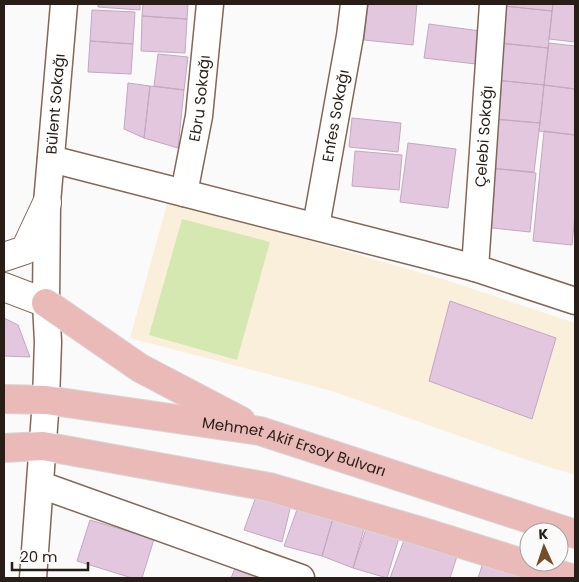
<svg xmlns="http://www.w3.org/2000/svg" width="579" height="582" font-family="Poppins,sans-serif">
<rect width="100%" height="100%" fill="#fafafa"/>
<path fill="#faefda" d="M 168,200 L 446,280 L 575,323 L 575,475 L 530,461 L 332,391 L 130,338 Z"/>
<path fill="#d5e8b2" d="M 182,219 L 270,242 L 237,360 L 149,335 Z"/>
<path fill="#e2c7de" stroke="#c3a8bf" d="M 98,4 L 140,4 L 140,10 L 98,7 Z
M 143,4 L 188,4 L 187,19 L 142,16 Z
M 368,4 L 417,4 L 413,45 L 364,40 Z
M 506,4 L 553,4 L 552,11 L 505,6 Z
M 553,4 L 575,4 L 575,42 L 549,39 Z
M 503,6 L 552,11 L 548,48 L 499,43 Z
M 92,10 L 135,12 L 133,44 L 90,41 Z
M 142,16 L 187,19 L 185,53 L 141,51 Z
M 429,24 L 480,31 L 476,64 L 424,58 Z
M 90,41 L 133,44 L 131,74 L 88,72 Z
M 499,43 L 548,48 L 544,85 L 495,80 Z
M 549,43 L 575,46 L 575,89 L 544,85 Z
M 158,54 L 188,57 L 184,90 L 154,86 Z
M 496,80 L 544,85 L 540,123 L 492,119 Z
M 128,83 L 150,86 L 144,138 L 124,129 Z
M 544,85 L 575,89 L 575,135 L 539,131 Z
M 150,86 L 184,90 L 178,148 L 144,138 Z
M 352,118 L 401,123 L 398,152 L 349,147 Z
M 495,119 L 540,123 L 534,172 L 489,168 Z
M 544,131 L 575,135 L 575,215 L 572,245 L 533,241 Z
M 408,143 L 456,149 L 448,208 L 400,202 Z
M 355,151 L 402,155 L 399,190 L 352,186 Z
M 489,168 L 536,173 L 530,232 L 483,227 Z
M 450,301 L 556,338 L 532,419 L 429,381 Z
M 4,318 L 18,325 L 30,357 L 4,356 Z
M 258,491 L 292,501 L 282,542 L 244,530 Z
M 299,504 L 334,515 L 322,556 L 284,546 Z
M 333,518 L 364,529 L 353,568 L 322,556 Z
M 90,520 L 154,539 L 142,578 L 132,578 L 77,561 Z
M 368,523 L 401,531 L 387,578 L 353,568 Z
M 407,532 L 459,550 L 450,578 L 390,578 Z
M 485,557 L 521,570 L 518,578 L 478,578 Z
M 236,566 L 265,578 L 231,578 Z"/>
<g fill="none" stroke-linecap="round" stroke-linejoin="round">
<defs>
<g id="minor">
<path d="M 51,159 L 422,254 L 475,268 L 575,301"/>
<path id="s1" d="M 184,193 L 199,116 L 210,4"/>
<path id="s2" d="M 316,226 L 350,36 L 354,4"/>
<path id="s3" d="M 475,268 L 493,4"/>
<path d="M 41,485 L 301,578"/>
<path id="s4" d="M 33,578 L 46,400 L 48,342 L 46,303 L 47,203 L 64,4"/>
</g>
<path id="tertiary" d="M 4,257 L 25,250 L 47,203
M 4,287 L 46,303"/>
<g id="primary">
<path d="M 46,303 L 140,368 L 241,421"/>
<path id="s5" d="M 4,399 L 46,400 L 260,431 L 575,534"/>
<path d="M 4,448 L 43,446 L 269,487 L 420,531 L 571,578"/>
</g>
</defs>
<use href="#minor" stroke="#836757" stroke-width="29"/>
<use href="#tertiary" stroke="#836757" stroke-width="30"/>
<use href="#primary" stroke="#d8d6d5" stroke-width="30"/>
<use href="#minor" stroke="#fff" stroke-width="26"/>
<use href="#tertiary" stroke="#fff" stroke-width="28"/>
<use href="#primary" stroke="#eabab9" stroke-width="28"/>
</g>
<g text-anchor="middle" stroke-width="5" stroke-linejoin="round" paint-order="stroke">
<g font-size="15" fill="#291e17" stroke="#fafafa">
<text dy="5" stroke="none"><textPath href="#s1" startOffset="96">Ebru Sokağı</textPath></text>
<text dy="5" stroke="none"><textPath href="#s4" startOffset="475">Bülent Sokağı</textPath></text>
<text dy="5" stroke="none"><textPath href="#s2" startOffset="112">Enfes Sokağı</textPath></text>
<text dy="5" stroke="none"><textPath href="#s3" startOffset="132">Çelebi Sokağı</textPath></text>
<text dy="5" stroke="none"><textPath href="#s5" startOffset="295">Mehmet Akif Ersoy Bulvarı</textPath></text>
</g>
</g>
<rect width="579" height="582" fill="none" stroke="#291e17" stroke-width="10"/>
<g transform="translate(544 547) rotate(357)"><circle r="24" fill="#fafafa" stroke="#a6a29f"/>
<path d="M0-4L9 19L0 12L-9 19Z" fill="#744d2a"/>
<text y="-8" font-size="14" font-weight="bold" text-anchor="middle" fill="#291e17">K</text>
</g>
<path d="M12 562v8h76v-8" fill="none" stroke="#291e17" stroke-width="2.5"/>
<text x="20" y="562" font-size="15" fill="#291e17" stroke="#fafafa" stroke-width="4" paint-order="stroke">20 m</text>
</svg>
